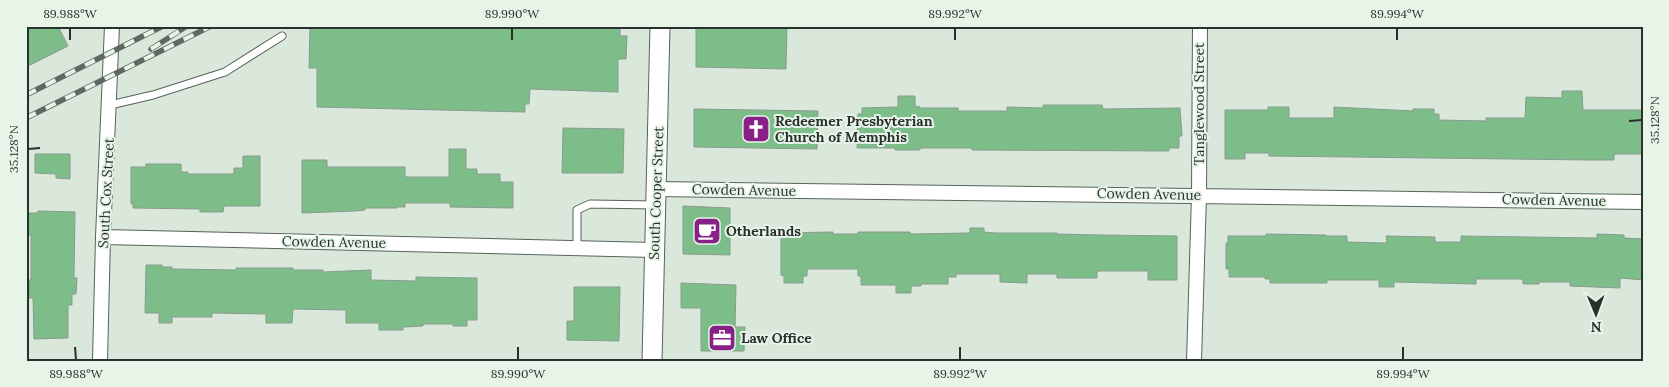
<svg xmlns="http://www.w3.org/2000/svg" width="1669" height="387" font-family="Lora,serif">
<rect width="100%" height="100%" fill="#d9e8db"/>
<path fill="#7dbd8a" stroke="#8b9a8e" d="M 26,26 L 58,26 L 68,46 L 26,67 Z
M 310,26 L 620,26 L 620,36 L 627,36 L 626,59 L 618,59 L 618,92 L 530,89 L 529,104 L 525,104 L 525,112 L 317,107 L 317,68 L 309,68 Z
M 696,26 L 787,26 L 786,69 L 696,67 Z
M 1562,91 L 1582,91 L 1583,110 L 1643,110 L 1643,154 L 1614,154 L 1614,160 L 1590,160 L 1269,156 L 1269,153 L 1245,153 L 1245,159 L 1225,159 L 1225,110 L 1268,110 L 1268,107 L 1289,107 L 1289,118 L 1334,118 L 1334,107 L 1413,111 L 1413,109 L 1434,109 L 1434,114 L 1439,114 L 1439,120 L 1486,121 L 1486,118 L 1525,118 L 1526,97 L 1562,98 Z
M 898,96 L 915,96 L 915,106 L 920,107 L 920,108 L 958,108 L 958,111 L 1007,111 L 1007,107 L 1043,108 L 1043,105 L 1102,105 L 1103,109 L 1180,108 L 1182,136 L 1179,136 L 1179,148 L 1169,148 L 1169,151 L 972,150 L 972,148 L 920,148 L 920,150 L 895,150 L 895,148 L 857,148 L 858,114 L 862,114 L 862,108 L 898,107 Z
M 694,109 L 818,111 L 817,149 L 694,147 Z
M 563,128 L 624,129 L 623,173 L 562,173 Z
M 449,149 L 466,149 L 466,169 L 477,169 L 477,174 L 500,174 L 500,182 L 513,182 L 513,208 L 450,207 L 450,203 L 405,203 L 405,207 L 397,207 L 397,208 L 365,208 L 365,210 L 355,211 L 302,213 L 302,160 L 327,160 L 327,167 L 405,167 L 405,177 L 449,177 Z
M 35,154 L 70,154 L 70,179 L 56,178 L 56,174 L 35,173 Z
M 243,156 L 260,156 L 260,206 L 224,206 L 223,212 L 200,212 L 200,209 L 133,208 L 133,203 L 131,204 L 131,167 L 146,167 L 146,164 L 181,164 L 181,172 L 188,172 L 188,174 L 234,174 L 234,168 L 243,168 Z
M 683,206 L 730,208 L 730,255 L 683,254 Z
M 38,211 L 75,212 L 74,278 L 77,278 L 76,294 L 72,294 L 72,305 L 68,305 L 68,338 L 34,339 L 33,298 L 29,298 L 29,280 L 31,280 L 31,235 L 26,235 L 26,213 L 38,213 Z
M 970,228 L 984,228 L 984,232 L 995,233 L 1057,233 L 1057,234 L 1101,235 L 1177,236 L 1177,280 L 1148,280 L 1148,271 L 1097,271 L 1097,278 L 1057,278 L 1057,274 L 1027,274 L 1027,283 L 1000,282 L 1000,274 L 956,274 L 956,277 L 948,277 L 948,284 L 921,284 L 921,286 L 911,286 L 911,293 L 896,293 L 896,285 L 861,285 L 861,276 L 858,276 L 858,269 L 807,269 L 807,276 L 803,276 L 803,283 L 784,283 L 784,276 L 781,275 L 781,233 L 833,232 L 833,234 L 858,234 L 858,232 L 910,232 L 910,234 L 970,233 Z
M 1266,234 L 1326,235 L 1326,236 L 1347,236 L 1347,242 L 1387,243 L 1386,236 L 1435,237 L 1435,242 L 1461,242 L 1461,236 L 1597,238 L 1597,234 L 1624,235 L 1624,238 L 1643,239 L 1643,280 L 1620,278 L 1620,288 L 1570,286 L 1570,282 L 1539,282 L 1539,284 L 1523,284 L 1523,279 L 1476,279 L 1476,284 L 1394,282 L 1394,287 L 1379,287 L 1379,280 L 1327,280 L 1327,283 L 1270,283 L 1270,279 L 1265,279 L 1265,277 L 1229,277 L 1229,269 L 1226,269 L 1226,243 L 1228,243 L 1228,236 L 1266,236 Z
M 146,265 L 162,265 L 162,267 L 172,267 L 172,269 L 236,270 L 236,268 L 293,268 L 293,270 L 323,270 L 323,272 L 371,270 L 371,280 L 416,281 L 416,277 L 477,278 L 477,320 L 467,320 L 467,326 L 453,326 L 453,324 L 423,324 L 423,326 L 403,327 L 403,330 L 379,330 L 379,323 L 346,323 L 346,310 L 293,309 L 292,323 L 266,323 L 266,314 L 212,313 L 212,317 L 172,317 L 172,323 L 159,323 L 159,313 L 145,313 Z
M 681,283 L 736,285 L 735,327 L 745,327 L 744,351 L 701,351 L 701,308 L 681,308 Z
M 574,287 L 620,287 L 619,341 L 567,340 L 567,321 L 574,321 Z"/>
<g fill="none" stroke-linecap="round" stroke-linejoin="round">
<defs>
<path id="service" d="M 110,105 L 153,95 L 225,72 L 282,36
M 577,248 L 577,210 L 590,204 L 656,205"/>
<path id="minor" d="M 656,189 L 1643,202
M 103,237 L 654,250
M 100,361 L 103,237 L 112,26
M 1194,361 L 1199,195 L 1200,26"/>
<path id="secondary" d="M 652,361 L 660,26"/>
</defs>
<use href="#service" stroke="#566358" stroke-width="9"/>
<use href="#minor" stroke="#566358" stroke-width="16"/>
<use href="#secondary" stroke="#566358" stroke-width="21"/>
<use href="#service" stroke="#fff" stroke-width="7"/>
<use href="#minor" stroke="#fff" stroke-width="14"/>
<use href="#secondary" stroke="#fff" stroke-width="19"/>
<defs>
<path id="rail" d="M 151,49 L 187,26
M 26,95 L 163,26
M 26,118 L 211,26"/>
</defs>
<use href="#rail" stroke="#606861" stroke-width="5.5"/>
<use href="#rail" stroke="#e6f5e8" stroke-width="4" stroke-dasharray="11" stroke-linecap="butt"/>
</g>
<path fill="none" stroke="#2a302b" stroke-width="2" d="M 70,28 L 70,40M 512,28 L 512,40M 955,28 L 955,40M 1397,28 L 1397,40M 1629,121 L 1642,120M 28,149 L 40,148M 75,347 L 76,360M 518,347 L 518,360M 960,347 L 960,360M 1403,347 L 1403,360"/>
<defs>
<symbol id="church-square" viewBox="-11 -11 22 22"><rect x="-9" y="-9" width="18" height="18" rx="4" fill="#882087" stroke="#e6f5e8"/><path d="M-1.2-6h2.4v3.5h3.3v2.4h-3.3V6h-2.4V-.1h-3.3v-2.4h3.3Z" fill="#fff"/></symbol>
<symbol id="cafe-square" viewBox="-11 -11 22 22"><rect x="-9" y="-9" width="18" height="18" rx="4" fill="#882087" stroke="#e6f5e8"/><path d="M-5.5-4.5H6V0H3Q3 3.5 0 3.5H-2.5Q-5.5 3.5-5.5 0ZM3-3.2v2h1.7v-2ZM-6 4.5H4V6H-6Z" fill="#fff"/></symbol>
<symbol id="office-square" viewBox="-11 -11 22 22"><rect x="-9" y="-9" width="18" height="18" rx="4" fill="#882087" stroke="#e6f5e8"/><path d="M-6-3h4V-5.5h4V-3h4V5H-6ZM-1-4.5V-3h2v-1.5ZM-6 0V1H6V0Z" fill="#fff"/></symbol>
</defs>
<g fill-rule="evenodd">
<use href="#church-square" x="740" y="113" width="32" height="32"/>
<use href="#cafe-square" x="691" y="215" width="32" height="32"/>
<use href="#office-square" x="706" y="322" width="32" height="32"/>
</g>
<g text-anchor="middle" stroke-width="4" stroke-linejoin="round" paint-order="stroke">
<g font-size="14" fill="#2a302b" stroke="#e6f5e8">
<text transform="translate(1199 104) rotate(-90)" y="5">Tanglewood Street</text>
<text transform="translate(744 190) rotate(1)" y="5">Cowden Avenue</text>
<text transform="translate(106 193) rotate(-87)" y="5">South Cox Street</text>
<text transform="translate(656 193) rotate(-88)" y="5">South Cooper Street</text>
<text transform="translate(1149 194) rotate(1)" y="5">Cowden Avenue</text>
<text transform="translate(1554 200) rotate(1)" y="5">Cowden Avenue</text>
<text transform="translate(334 242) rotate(1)" y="5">Cowden Avenue</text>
</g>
<g font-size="14" font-weight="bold" fill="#2a302b" stroke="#e6f5e8" text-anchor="start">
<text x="775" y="126">Redeemer Presbyterian<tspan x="775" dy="16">Church of Memphis</tspan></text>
<text x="726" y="236">Otherlands</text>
<text x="741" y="343">Law Office</text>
</g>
</g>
<rect width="1669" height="387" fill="none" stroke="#e6f5e8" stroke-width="55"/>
<g transform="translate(1596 314) rotate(179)" stroke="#e6f5e8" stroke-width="4" paint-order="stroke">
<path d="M0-4L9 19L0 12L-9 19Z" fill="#2a302b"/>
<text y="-8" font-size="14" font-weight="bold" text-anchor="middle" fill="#2a302b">N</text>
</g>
<rect x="28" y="28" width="1614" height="332" fill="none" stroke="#2a302b" stroke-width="2"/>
<g font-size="12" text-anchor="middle" fill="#2a302b">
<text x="70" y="18">89.988°W</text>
<text x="512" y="18">89.990°W</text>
<text x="955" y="18">89.992°W</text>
<text x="1397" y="18">89.994°W</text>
<text transform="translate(1655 120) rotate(-90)" y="4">35.128°N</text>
<text transform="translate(14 149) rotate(-90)" y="4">35.128°N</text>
<text x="76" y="378">89.988°W</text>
<text x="518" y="378">89.990°W</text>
<text x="960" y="378">89.992°W</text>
<text x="1403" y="378">89.994°W</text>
</g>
</svg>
